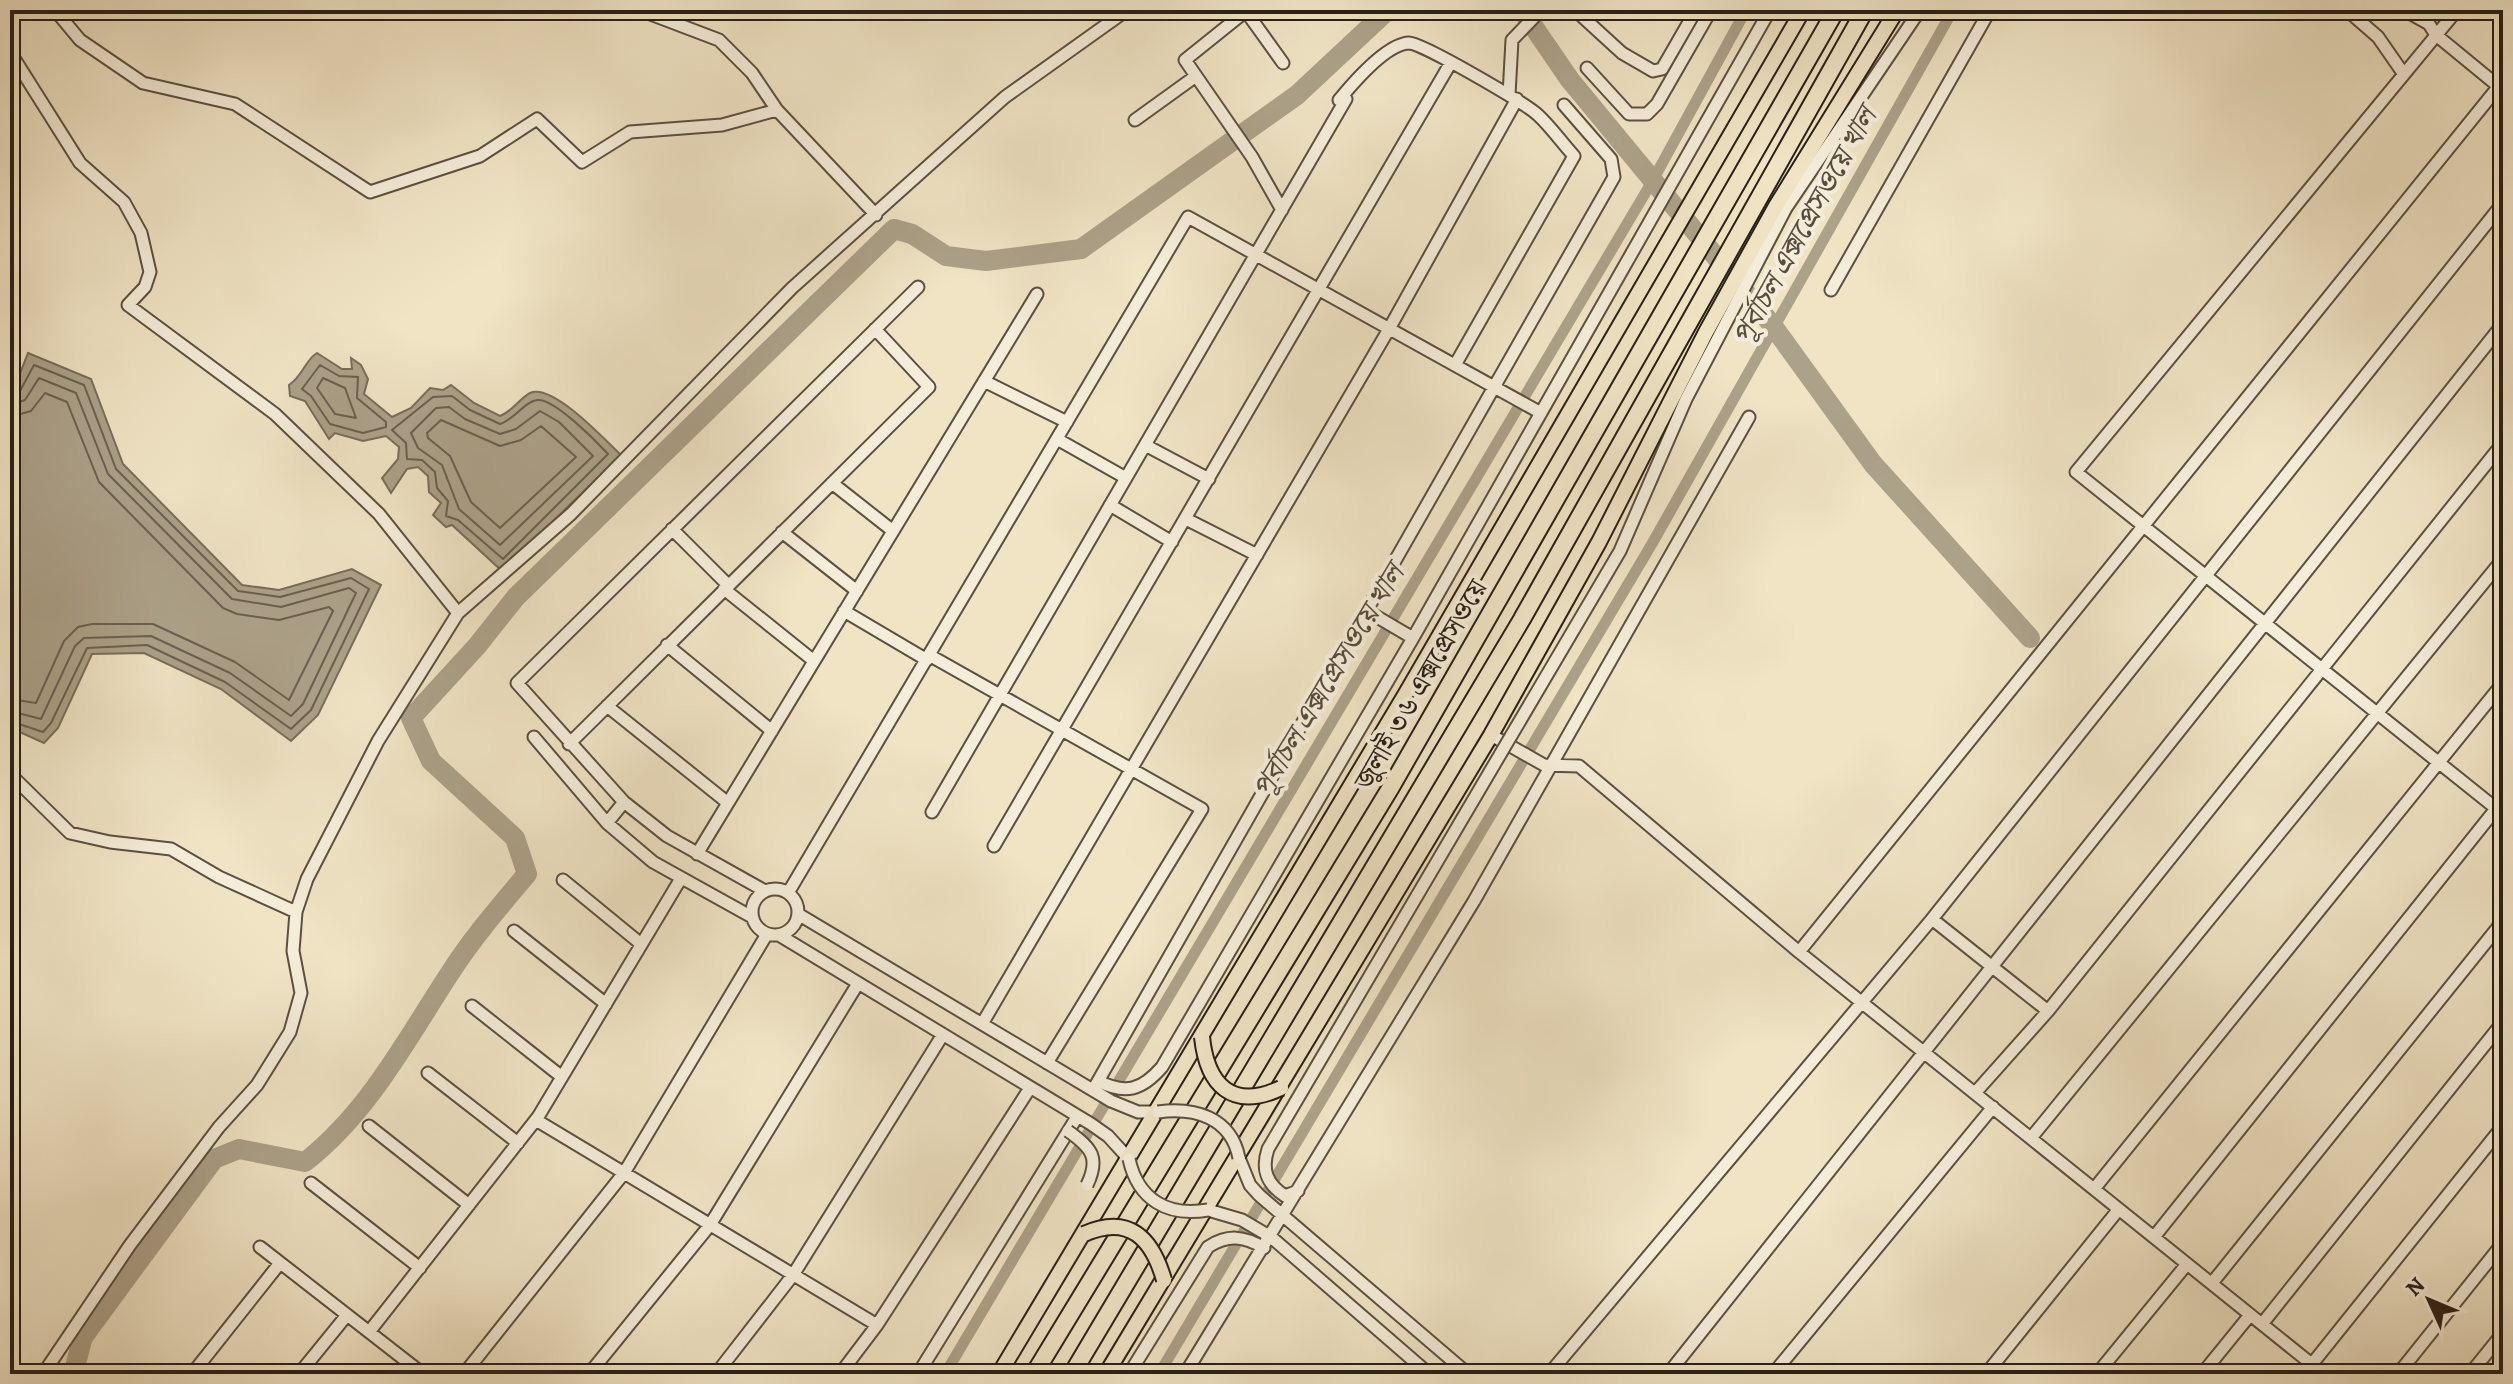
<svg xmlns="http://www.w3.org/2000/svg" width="2513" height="1384" font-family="Alegreya,'Noto Serif Bengali',serif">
<rect width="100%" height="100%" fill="#f0e4c5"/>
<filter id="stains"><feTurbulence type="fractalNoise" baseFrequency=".0025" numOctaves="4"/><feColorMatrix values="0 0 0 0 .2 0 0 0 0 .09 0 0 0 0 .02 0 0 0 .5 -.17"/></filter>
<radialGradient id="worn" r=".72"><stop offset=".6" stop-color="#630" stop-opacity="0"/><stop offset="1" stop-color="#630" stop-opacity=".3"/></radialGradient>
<path fill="#aca189" stroke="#786d5a" stroke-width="2" d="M 28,353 L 91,379 L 123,464 L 242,585 L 279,590 L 352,569 L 381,585 L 318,715 L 291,741 L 221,689 L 144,653 L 92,654 L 58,728 L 44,743 L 13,729 L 10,717 L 10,399 Z
M 317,353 L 342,369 L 352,369 L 351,358 L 361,365 L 368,379 L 364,394 L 392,417 L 411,408 L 430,388 L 443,390 L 451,385 L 474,403 L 500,416 C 513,411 519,399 530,393 C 552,382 606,441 621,455 L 502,571 L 452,525 L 446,527 L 433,515 L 441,503 L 429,492 L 428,476 L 418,467 L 407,469 L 391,493 L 382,478 L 398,459 L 399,447 L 386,436 L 363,441 L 335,433 L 329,439 L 305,401 L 290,396 L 289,385 C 303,376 305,360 317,353 Z"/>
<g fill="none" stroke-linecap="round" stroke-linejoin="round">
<path stroke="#6a604e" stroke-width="2" d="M 320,365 L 339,376 L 358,377 L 357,398 L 386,422 L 386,427 L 363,433 L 330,424 L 311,396 L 302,389 Z
M 323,378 L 345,388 L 356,418 L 335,414 L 317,388 Z
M 10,395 L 20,391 L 34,365 L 84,385 L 116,469 L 238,591 L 280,597 L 351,578 L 369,589 L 311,710 L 291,729 L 225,682 L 147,645 L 87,648 L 51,723 L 43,732 L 10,721
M 452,396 L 470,410 L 500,424 C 514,420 525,401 537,400 C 554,398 596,441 608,454 L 503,559 L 458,520 L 446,516 L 448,501 L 437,488 L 435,472 L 422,460 L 407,459 L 406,443 L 392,430 L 433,397 Z
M 10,405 L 25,400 L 39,378 L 76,393 L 108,474 L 232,599 L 281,607 L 349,588 L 356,593 L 303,704 L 291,716 L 230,673 L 151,636 L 84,638 L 75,646 L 41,719 L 10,711
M 449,407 L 465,419 L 500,434 L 516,429 L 540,411 L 559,422 L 593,456 L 500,545 L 459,509 L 442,465 L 418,448 L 411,433 L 436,408 Z
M 10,417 L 31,411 L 45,393 L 67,402 L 99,482 L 223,608 L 237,614 L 279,620 L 329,607 L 333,611 L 289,700 L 235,662 L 153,624 L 92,624 L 78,627 L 64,641 L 36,703 L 10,699
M 441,420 L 500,446 L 521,440 L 541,426 L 576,457 L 500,528 L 471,502 L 450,456 L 428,438 L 427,433 Z"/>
<path stroke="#aca189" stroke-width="11" d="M 945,1374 L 1653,180 L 1746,10
M 1159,1374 L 1653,542 L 1953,10"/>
<path stroke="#aca189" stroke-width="20" d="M 1522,10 L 1570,80 L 1773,326 L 1873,464 L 2030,638
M 73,1374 L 83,1337 L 214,1159 L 239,1149 L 305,1162 C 370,1111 407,1038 452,970 C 474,936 501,905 527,874 L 515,838 L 431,761 L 411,718 L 477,646 L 516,597 L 894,229 L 912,234 L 946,256 L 986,261 L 1081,249 L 1297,95 L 1388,10"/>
<defs>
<path id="minor" d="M 55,10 L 80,40 L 143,83 L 235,104 L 370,192 L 480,156 L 537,119 L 582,162 L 630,132 L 722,125 L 777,110
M 640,10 L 719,40 L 752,73 L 777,110 L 876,215
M 1245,10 L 1283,63
M 1575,10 L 1622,53 L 1653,71 L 1662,69 L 1696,10
M 2347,10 L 2378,37 L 2403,73
M 2404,10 L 2429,24 L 2436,35 L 2503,90
M 2457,10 L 2076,472 L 2503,814
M 1246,11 L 1185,60 L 1252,157 L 1282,210
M 10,52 L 80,163 L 124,202 L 141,233 L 150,272 L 145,287 L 128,305 L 275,414 L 379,514 L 458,613
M 1587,68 L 1629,114 L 1647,114 L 1657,104 L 1711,10
M 1509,95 L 1512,40 L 1541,10
M 1339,100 C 1353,83 1386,44 1409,43 C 1422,43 1525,103 1538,115 C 1551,127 1562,143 1574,156 L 1455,365
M 1135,120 L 1196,76
M 1831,290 L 1990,10
M 984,381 L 1067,422
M 1057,439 L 1126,478
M 1145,445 L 1209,479
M 832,483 L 893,531
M 1110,505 L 1172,542
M 1186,519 L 1257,555
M 672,529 L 728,585
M 782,532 L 857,591
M 724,589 L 814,661
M 844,611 L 927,660
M 1367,611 L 1413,638
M 667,645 L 772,731
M 929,655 L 1202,809 L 1047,1063
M 607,706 L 728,803
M 1491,735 L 1544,765 L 1579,766 L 1799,952 L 2324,1374
M 1511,736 L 1620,551 L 1686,399 L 1786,208 L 1920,10
M 534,737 L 607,823 L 653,862 L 752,917
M 569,744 L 929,387 L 875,329
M 10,774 L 70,833 L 110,842 L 171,849 L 219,877 L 296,912
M 932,812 L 1346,99
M 607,823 L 624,802
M 994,846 L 1450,64
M 697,854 L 1037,294
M 563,880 L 641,944
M752 912a23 23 0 1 1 46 0a23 23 0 1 1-46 0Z
M 765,891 L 667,836 L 624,802 L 517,683 L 918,287
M 788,893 L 1188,217 L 1541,413
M 798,914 L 1111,1101 L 1138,1112 L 1158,1112
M 1932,919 L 2048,1011
M 514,931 L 606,1004
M 779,935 L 1091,1124 L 1108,1136 L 1129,1159
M 1799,952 L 2503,81
M 472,1006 L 562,1077
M 982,1024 L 1389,329 L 1517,99
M 428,1073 L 518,1143
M 1098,1081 C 1126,1095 1142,1090 1162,1067 L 1413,638 L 1770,10
M 1093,1090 L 1614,177 L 1611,159 L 1564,105
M 1975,1093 L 2048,1011 L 2503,443
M 536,1120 L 877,1325
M 369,1126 L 469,1205
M 2031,1138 L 2503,559
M 1239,1158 L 1250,1185 L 1259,1195 L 1468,1374
M 311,1183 L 420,1268
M 2094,1189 L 2503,683
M 1298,1191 L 1285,1196 C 1267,1184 1261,1170 1268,1149 L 1501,753
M 1208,1210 L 1242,1220 L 1271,1237 L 1429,1374
M 2154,1237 L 2503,800
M 260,1247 L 423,1374
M 2212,1283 L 2503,921
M 2262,1324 L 2503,1022
M 369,1332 L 538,1117 L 680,880
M 43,1374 L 130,1245 L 219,1127 L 257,1085 L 290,1032 L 301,993 L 293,951 L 296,912 L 307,879 L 378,741 L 458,613 L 571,514 L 792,288 L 1005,97 L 1127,10
M 192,1374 L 280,1263
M 299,1374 L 347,1315
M 464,1374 L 624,1173 L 767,934
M 589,1374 L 710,1225 L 857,985
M 716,1374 L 793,1275 L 942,1036
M 840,1374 L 877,1325 L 1030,1088
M 918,1374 L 1077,1117
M 1129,1374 L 1208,1247 C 1228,1234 1244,1236 1264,1248
M 1185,1374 L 1474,901 L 1749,417
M 1549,1374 L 1932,919 L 2503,203
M 1668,1374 L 2503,324
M 1773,1374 L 1993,1107
M 1986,1374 L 2119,1209
M 2097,1374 L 2187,1264
M 2202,1374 L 2250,1315
M 2304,1374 L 2503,1126
M 2398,1374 L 2503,1243
M 2470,1374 L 2503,1333"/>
<path id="major" d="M 999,1374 L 1405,695 L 1803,10
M 1106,1374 L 1491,735 L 1599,542 L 1706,332 L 1776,206 L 1897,10"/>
<path id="highway" d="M 1034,1374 L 1391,787 L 1836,10
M 1072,1374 L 1522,619 L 1865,10"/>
</defs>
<use href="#minor" stroke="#5b5040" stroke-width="15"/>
<use href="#major" stroke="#291f14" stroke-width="18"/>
<use href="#highway" stroke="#291f14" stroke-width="20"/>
<use href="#minor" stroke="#f5edd9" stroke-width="11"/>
<use href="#major" stroke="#f0e4c5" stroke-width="14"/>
<use href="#highway" stroke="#f0e4c5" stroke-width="16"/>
<defs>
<path id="minor-bridge" d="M 1501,753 L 1511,736
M 1158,1112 C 1194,1107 1231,1117 1239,1158
M 1068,1131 C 1092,1148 1100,1158 1087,1185
M 1129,1159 C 1138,1200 1168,1217 1208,1210"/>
<path id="major-bridge" d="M 1202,1037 C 1207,1085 1232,1111 1281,1088
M 1084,1234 C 1129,1214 1152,1238 1164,1280"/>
</defs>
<use href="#minor-bridge" stroke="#5b5040" stroke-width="15" stroke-linecap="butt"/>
<use href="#major-bridge" stroke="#291f14" stroke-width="18" stroke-linecap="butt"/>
<use href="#minor-bridge" stroke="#f5edd9" stroke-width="11"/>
<use href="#major-bridge" stroke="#f0e4c5" stroke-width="14"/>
</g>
<g text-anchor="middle" stroke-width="8" stroke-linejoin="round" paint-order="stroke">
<g font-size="28" fill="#291f14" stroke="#f5edd9">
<text transform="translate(1420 684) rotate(-60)" y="10">জুলাই ৩৬ এক্সপ্রেসওয়ে</text>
</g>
<g font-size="30" font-style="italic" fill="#574c3d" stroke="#f5edd9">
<text transform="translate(1804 226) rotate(-61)" y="10">পূর্বাচল এক্সপ্রেসওয়ে খাল</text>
<text transform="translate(1328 681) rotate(-59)" y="10">পূর্বাচল এক্সপ্রেসওয়ে খাল</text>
</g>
</g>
<rect width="2513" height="1384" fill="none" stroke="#f0e4c5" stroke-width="40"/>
<rect x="12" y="12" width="2489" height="1360" fill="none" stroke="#291f14" stroke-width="4"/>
<rect x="20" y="20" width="2473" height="1344" fill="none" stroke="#291f14" stroke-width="2"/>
<g transform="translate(2429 1300) rotate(314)" stroke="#f5edd9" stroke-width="6" paint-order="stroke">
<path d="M0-6L14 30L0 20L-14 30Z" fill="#291f14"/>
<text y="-12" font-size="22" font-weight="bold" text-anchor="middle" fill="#291f14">N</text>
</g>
<rect width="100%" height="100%" filter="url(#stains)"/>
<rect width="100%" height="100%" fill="url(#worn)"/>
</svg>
